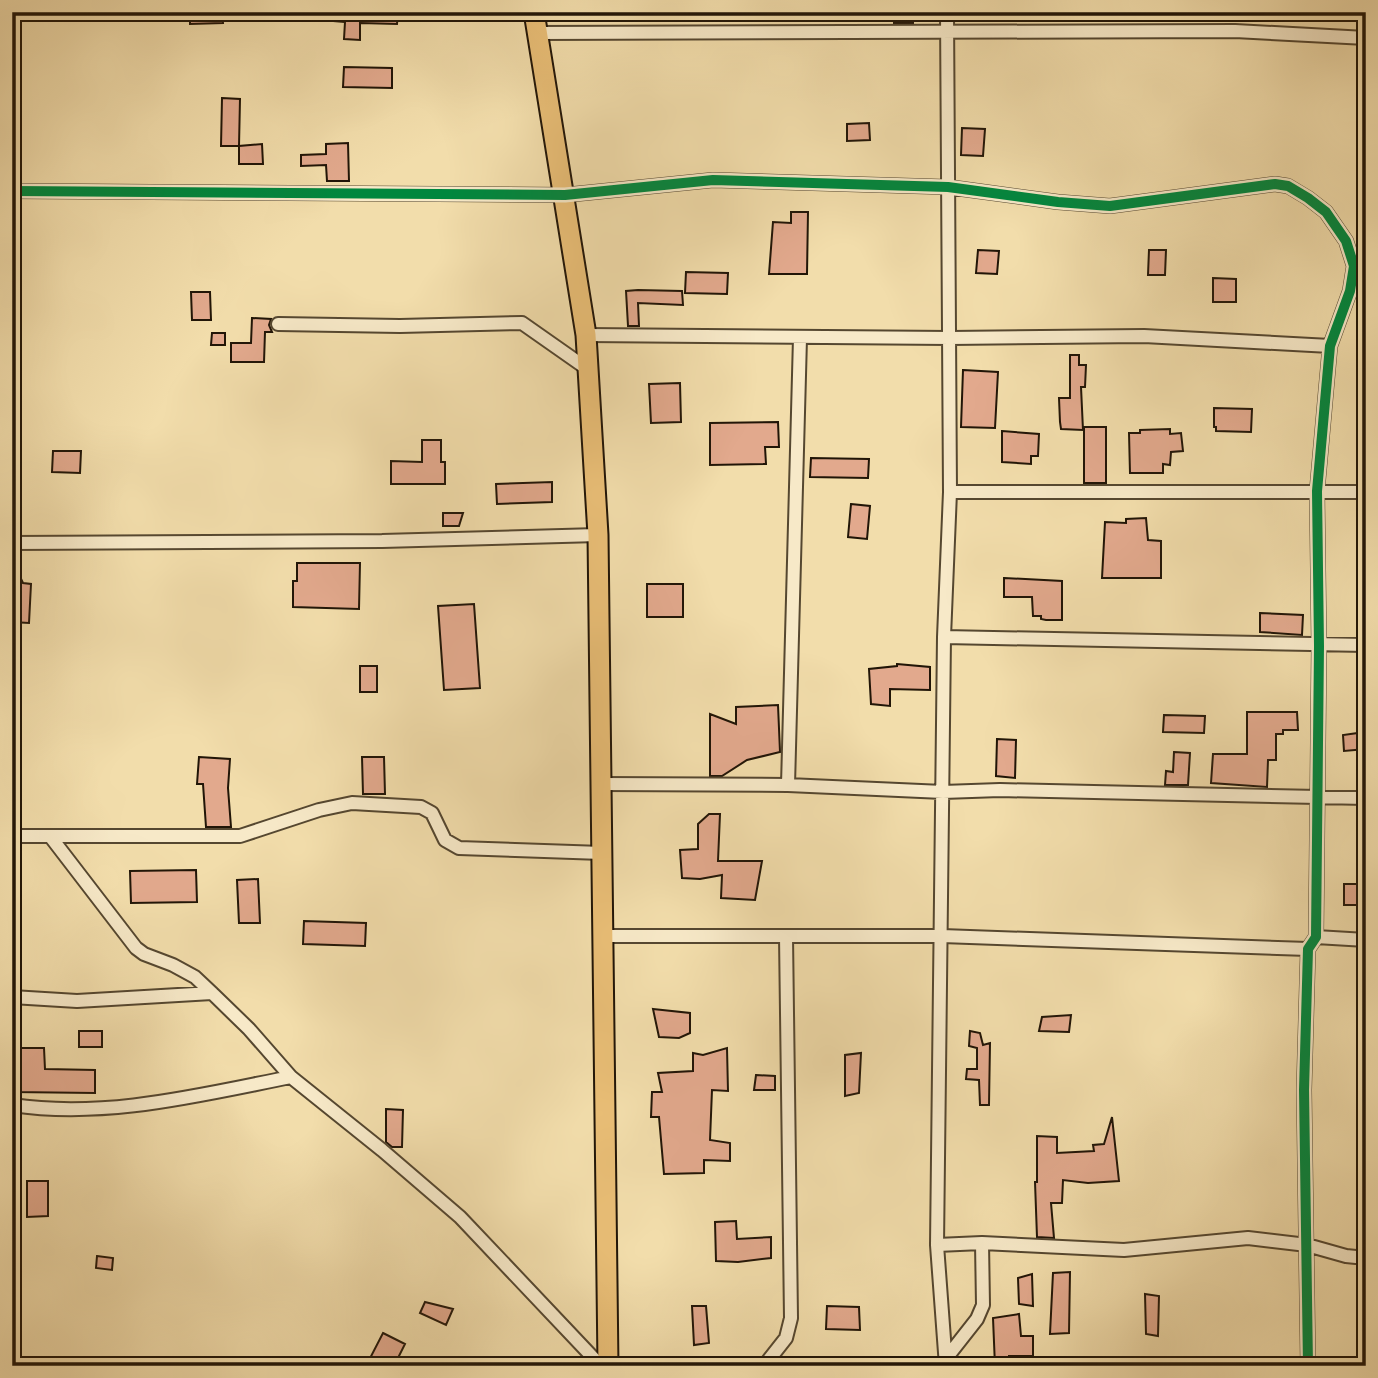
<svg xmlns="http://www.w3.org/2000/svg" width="1378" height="1378" font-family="'Libre Caslon Text',serif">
<rect width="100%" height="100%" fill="#f2ddab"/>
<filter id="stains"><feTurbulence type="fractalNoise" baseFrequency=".00286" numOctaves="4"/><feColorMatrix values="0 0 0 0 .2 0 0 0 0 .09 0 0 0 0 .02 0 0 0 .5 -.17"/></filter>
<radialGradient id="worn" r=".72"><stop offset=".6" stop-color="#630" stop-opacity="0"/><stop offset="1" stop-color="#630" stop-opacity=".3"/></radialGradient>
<path fill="#e2a98d" stroke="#211507" stroke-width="2" d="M 190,12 L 222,12 L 223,23 L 190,24 Z
M 334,12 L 398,12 L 397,24 L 360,23 L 360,40 L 344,39 L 345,22 L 334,21 Z
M 894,12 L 913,12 L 913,23 L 894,23 Z
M 344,67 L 392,68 L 392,88 L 343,87 Z
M 222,98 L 240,99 L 239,146 L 221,146 Z
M 869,123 L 870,140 L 847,141 L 847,124 Z
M 962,128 L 985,129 L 983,156 L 961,155 Z
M 348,143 L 349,181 L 327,181 L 326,165 L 301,166 L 301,155 L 326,154 L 326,144 Z
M 262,144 L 263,164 L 239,164 L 239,146 Z
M 791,212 L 808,212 L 807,274 L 769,274 L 773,222 L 791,223 Z
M 978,250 L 999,251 L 997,274 L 976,273 Z
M 1149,250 L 1166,250 L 1165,275 L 1148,275 Z
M 686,272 L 728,273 L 727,294 L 685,293 Z
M 1213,278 L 1236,279 L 1236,302 L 1213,302 Z
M 638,290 L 682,291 L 683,305 L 638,303 L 639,326 L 628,326 L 626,291 Z
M 191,292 L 210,292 L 211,320 L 192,320 Z
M 252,318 L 271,319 L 269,325 L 272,332 L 265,332 L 264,362 L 231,362 L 231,343 L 251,343 Z
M 212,333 L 225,333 L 225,345 L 211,345 Z
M 1070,355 L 1079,355 L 1079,365 L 1086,365 L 1085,387 L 1081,387 L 1083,430 L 1061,429 L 1060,422 L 1059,398 L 1070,398 Z
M 963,370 L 998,372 L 995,428 L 961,427 Z
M 680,383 L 681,422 L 651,423 L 649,384 Z
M 1214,408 L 1252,409 L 1251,432 L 1216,431 L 1216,427 L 1214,427 Z
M 778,422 L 779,447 L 765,447 L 766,464 L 710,465 L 710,423 Z
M 1084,427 L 1106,427 L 1106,483 L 1084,483 Z
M 1170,429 L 1170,434 L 1181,433 L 1183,451 L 1171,452 L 1170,465 L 1163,464 L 1163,473 L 1130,473 L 1129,433 L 1140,433 L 1140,430 Z
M 1002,431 L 1039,434 L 1038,456 L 1031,456 L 1031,464 L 1002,462 Z
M 422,440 L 441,440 L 441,462 L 445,462 L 445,484 L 391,484 L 391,461 L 422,462 Z
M 53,451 L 81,451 L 80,473 L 52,472 Z
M 811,458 L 869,459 L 868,478 L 810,477 Z
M 552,482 L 552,502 L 497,504 L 496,484 Z
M 851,504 L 870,506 L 867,539 L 848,537 Z
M 443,513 L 463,513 L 459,526 L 443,526 Z
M 1146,518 L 1148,540 L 1161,541 L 1161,578 L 1102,578 L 1105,522 L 1126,523 L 1126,519 Z
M 12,560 L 23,583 L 31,584 L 29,623 L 12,622 Z
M 297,563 L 360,563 L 359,609 L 293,607 L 293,581 L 297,581 Z
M 1004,578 L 1062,581 L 1062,620 L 1046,620 L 1041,619 L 1041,616 L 1033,616 L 1032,597 L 1004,597 Z
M 647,584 L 683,584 L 683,617 L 647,617 Z
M 474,604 L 480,688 L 444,690 L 438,606 Z
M 1260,613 L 1303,615 L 1302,635 L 1260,632 Z
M 897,664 L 930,667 L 930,690 L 890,689 L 890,706 L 871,704 L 869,669 L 897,666 Z
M 360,666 L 377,666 L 377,692 L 360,692 Z
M 778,705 L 780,752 L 747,760 L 722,776 L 710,776 L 710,714 L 736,724 L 736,707 Z
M 1247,712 L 1297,712 L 1298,730 L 1283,730 L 1283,734 L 1276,734 L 1276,760 L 1268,760 L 1267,787 L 1211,783 L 1213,754 L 1247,754 Z
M 1164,715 L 1205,716 L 1204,733 L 1163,732 Z
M 1358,733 L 1358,737 L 1366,737 L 1366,749 L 1344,751 L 1343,735 Z
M 997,739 L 1016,740 L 1015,778 L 996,776 Z
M 1174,752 L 1190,753 L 1188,785 L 1165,785 L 1166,771 L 1173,772 Z
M 199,757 L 230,759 L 228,788 L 231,827 L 206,827 L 203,784 L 197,784 Z
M 362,757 L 384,757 L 385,794 L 363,794 Z
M 709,814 L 720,814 L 718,861 L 762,861 L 755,900 L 721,898 L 722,875 L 700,879 L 682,878 L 680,850 L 698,849 L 698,824 Z
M 196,870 L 197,902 L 131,903 L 130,871 Z
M 258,879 L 260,923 L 239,923 L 237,880 Z
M 1344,884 L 1366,884 L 1366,905 L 1344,905 Z
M 304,921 L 366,923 L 365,946 L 303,944 Z
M 653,1009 L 690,1013 L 690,1033 L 679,1038 L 659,1037 Z
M 1071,1015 L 1069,1032 L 1039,1031 L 1042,1017 Z
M 79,1031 L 102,1031 L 102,1047 L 79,1047 Z
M 970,1031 L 980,1033 L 983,1045 L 990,1043 L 989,1105 L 980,1105 L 979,1080 L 966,1079 L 967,1069 L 977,1069 L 977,1048 L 969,1046 Z
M 17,1048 L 44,1048 L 45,1069 L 95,1070 L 95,1093 L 12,1092 L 12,1068 L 18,1068 Z
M 727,1048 L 728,1091 L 712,1090 L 710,1140 L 730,1143 L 730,1161 L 704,1160 L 704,1173 L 664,1174 L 659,1117 L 651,1117 L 652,1092 L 662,1092 L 658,1073 L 693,1071 L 693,1053 L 703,1055 Z
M 861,1053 L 859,1093 L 845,1096 L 845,1055 Z
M 756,1075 L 775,1076 L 775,1090 L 754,1090 Z
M 386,1109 L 403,1110 L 402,1147 L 392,1147 L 386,1142 Z
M 1112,1117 L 1119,1181 L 1088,1183 L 1063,1180 L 1062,1203 L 1051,1203 L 1054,1238 L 1037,1237 L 1035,1182 L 1037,1182 L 1037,1136 L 1057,1137 L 1057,1153 L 1094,1151 L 1093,1145 L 1104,1144 Z
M 27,1181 L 48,1181 L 48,1216 L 27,1217 Z
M 736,1221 L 737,1239 L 771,1237 L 771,1258 L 738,1262 L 716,1261 L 715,1222 Z
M 97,1256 L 113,1258 L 112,1270 L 96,1268 Z
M 1070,1272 L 1069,1333 L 1050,1334 L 1053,1273 Z
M 1032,1274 L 1033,1306 L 1019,1304 L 1018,1278 Z
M 1145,1294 L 1159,1296 L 1158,1336 L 1146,1334 Z
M 425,1302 L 453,1309 L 446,1325 L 420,1313 Z
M 692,1306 L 706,1306 L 709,1343 L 694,1345 Z
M 827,1306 L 859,1307 L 860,1330 L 826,1329 Z
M 1019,1314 L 1021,1336 L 1033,1336 L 1033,1356 L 1009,1356 L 1009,1366 L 995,1366 L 993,1318 Z
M 383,1333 L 405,1344 L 394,1366 L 366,1366 Z"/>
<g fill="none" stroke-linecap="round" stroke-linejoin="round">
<defs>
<path id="street" d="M 538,33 L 1235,31 L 1366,38
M 12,191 L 565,195 L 713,180 L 948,187 L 1058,202 L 1110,206 L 1275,184 L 1288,186 L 1308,198 L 1326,212 L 1346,241 L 1354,266 L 1350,291 L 1330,346 L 1317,491 L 1319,646 L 1316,937 L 1308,949 L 1304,1090 L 1308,1366
M 278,324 L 400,326 L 522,323 L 589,370
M 586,335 L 950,338 L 1144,336 L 1330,346
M 950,492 L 1366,492
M 12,543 L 382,541 L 598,535
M 944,637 L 1366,645
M 601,784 L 788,785 L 943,792 L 1000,790 L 1366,798
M 788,785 L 800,338
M 12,836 L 240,836 L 319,810 L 352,803 L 421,807 L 432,813 L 445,840 L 459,848 L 602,853
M 50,836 L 136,948 L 144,954 L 173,965 L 195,977 L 212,993 L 249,1029 L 291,1077 L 382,1150 L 460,1217 L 601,1366
M 603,936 L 942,936 L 1308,949
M 1316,937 L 1366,940
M 12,997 L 77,1001 L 212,993
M 12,1105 C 106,1119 199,1095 291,1077
M 937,1245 L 982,1243 L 1124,1250 L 1248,1238 L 1307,1245 L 1346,1256 L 1366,1258
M 944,1361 L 977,1319 L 983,1305 L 982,1243
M 764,1366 L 786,1338 L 791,1318 L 786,936
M 946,1366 L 937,1245 L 944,637 L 950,492 L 947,12"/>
<path id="primary" d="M 534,12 L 586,335 L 598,535 L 608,1366"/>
</defs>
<use href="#street" stroke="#554730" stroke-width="16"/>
<use href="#primary" stroke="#211507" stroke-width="23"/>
<use href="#street" stroke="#f7e9c8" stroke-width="12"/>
<use href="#primary" stroke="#e9be76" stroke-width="19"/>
<defs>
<path id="cycleway" d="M 12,191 L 565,195 L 713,180 L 948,187 L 1058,202 L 1110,206 L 1275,184 L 1288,186 L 1308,198 L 1326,212 L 1346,241 L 1354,266 L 1350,291 L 1330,346 L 1317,491 L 1319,646 L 1316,937 L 1308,949 L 1304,1090 L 1308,1366"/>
</defs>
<use href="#cycleway" stroke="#f7e9c8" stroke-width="15"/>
<use href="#cycleway" stroke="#00873e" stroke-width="10"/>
</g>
<rect width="1378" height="1378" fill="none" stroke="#f2ddab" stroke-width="42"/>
<rect x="14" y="14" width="1350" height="1350" fill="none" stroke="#211507" stroke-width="3.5"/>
<rect x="21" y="21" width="1336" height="1336" fill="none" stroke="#211507" stroke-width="2"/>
<rect width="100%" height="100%" filter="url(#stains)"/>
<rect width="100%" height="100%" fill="url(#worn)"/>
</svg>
